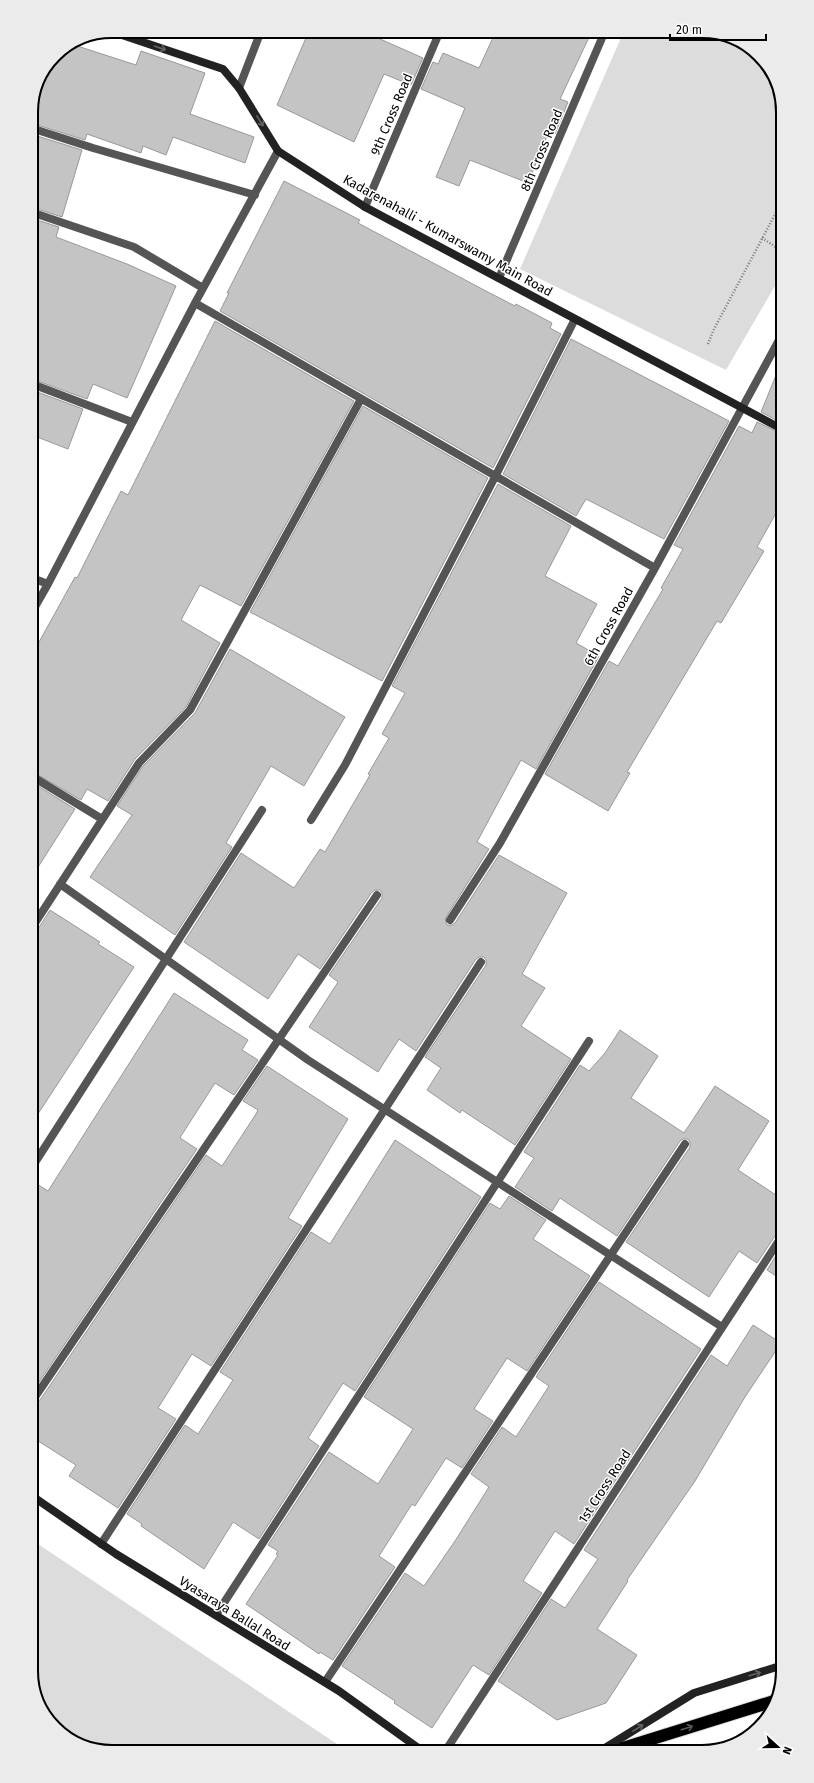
<svg xmlns="http://www.w3.org/2000/svg" width="814" height="1783" font-family="'Fira Sans',sans-serif">
<rect width="100%" height="100%" fill="#fff"/>
<path fill="#dcdcdc" d="M 624,31 L 708,31 L 751,48 L 779,86 L 779,279 L 726,370 L 520,269 Z
M 35,1542 L 346,1750 L 106,1752 L 63,1735 L 35,1697 Z"/>
<path fill="#c4c4c4" stroke="#999" d="M 309,31 L 362,31 L 423,58 L 411,85 L 384,74 L 354,142 L 277,105 Z
M 496,31 L 592,31 L 560,99 L 568,102 L 555,134 L 549,131 L 528,183 L 470,160 L 459,186 L 436,177 L 465,108 L 421,89 L 433,62 L 438,64 L 443,53 L 479,68 Z
M 71,44 L 136,65 L 141,51 L 205,73 L 190,114 L 254,137 L 245,163 L 173,137 L 166,155 L 143,146 L 141,153 L 87,134 L 85,140 L 31,123 L 31,109 L 46,67 L 55,55 Z
M 31,134 L 82,150 L 62,217 L 31,207 Z
M 284,181 L 360,220 L 358,223 L 484,290 L 515,306 L 516,304 L 552,323 L 550,328 L 561,334 L 493,468 L 220,311 L 229,293 L 227,293 Z
M 31,218 L 59,227 L 56,237 L 127,264 L 176,286 L 127,398 L 93,384 L 87,399 L 32,379 Z
M 215,321 L 354,401 L 241,606 L 200,585 L 181,620 L 220,643 L 186,707 L 135,759 L 108,801 L 87,789 L 81,800 L 33,772 L 33,653 L 75,577 L 77,578 L 121,491 L 128,495 Z
M 571,339 L 729,421 L 664,539 L 586,499 L 576,516 L 503,474 Z
M 779,368 L 780,422 L 761,412 Z
M 32,390 L 83,409 L 68,449 L 32,435 Z
M 363,406 L 488,478 L 382,681 L 250,612 Z
M 757,422 L 780,433 L 780,506 L 757,547 L 764,551 L 721,623 L 717,621 L 627,772 L 630,773 L 608,811 L 545,774 L 609,661 L 618,666 L 663,589 L 661,588 L 683,549 L 674,545 L 739,426 L 752,433 Z
M 498,484 L 571,526 L 545,576 L 597,604 L 576,643 L 599,656 L 536,769 L 521,760 L 477,842 L 489,849 L 445,919 L 447,925 L 452,925 L 455,923 L 499,855 L 567,893 L 522,974 L 545,988 L 521,1026 L 571,1059 L 515,1145 L 462,1110 L 460,1113 L 427,1090 L 441,1068 L 425,1057 L 486,965 L 486,960 L 484,957 L 479,957 L 476,959 L 416,1051 L 399,1039 L 378,1072 L 309,1027 L 338,982 L 329,975 L 382,898 L 382,893 L 380,890 L 375,890 L 372,892 L 320,969 L 298,954 L 268,999 L 184,942 L 241,853 L 294,888 L 320,849 L 325,852 L 370,775 L 368,774 L 389,738 L 382,734 L 405,693 L 392,686 Z
M 230,649 L 345,717 L 304,786 L 271,766 L 226,843 L 232,847 L 175,935 L 90,877 L 132,815 L 117,806 L 143,766 L 195,713 Z
M 33,783 L 75,809 L 33,875 Z
M 50,910 L 100,942 L 98,944 L 134,967 L 34,1120 L 33,931 L 38,929 Z
M 174,993 L 248,1040 L 242,1050 L 258,1060 L 234,1095 L 215,1083 L 181,1136 L 180,1138 L 197,1149 L 35,1388 L 34,1182 L 48,1191 Z
M 620,1030 L 658,1056 L 631,1098 L 684,1133 L 715,1086 L 769,1121 L 738,1170 L 782,1199 L 782,1231 L 777,1233 L 757,1263 L 739,1251 L 709,1297 L 626,1242 L 690,1147 L 690,1142 L 688,1139 L 683,1139 L 680,1141 L 617,1236 L 560,1198 L 552,1211 L 515,1187 L 534,1158 L 524,1152 L 580,1065 L 589,1071 L 605,1053 Z
M 267,1066 L 348,1119 L 288,1218 L 302,1226 L 211,1366 L 192,1354 L 158,1408 L 176,1419 L 118,1508 L 69,1476 L 76,1465 L 35,1439 L 35,1402 L 40,1400 L 206,1155 L 222,1166 L 256,1114 L 258,1110 L 243,1101 Z
M 395,1140 L 481,1197 L 355,1391 L 343,1383 L 308,1438 L 319,1446 L 259,1539 L 233,1522 L 204,1569 L 141,1526 L 142,1524 L 127,1514 L 185,1425 L 198,1434 L 233,1380 L 220,1372 L 311,1232 L 330,1244 Z
M 509,1196 L 546,1220 L 533,1239 L 590,1276 L 527,1371 L 507,1358 L 474,1409 L 493,1421 L 462,1468 L 446,1458 L 415,1506 L 412,1504 L 379,1556 L 395,1567 L 333,1660 L 320,1652 L 319,1654 L 246,1604 L 278,1555 L 276,1554 L 278,1551 L 268,1545 L 329,1452 L 378,1484 L 413,1429 L 364,1397 L 490,1203 L 500,1209 Z
M 782,1246 L 782,1280 L 767,1270 Z
M 599,1282 L 701,1349 L 574,1544 L 555,1531 L 523,1581 L 542,1593 L 489,1675 L 473,1665 L 432,1728 L 394,1703 L 395,1701 L 342,1666 L 405,1573 L 424,1586 L 455,1541 L 489,1487 L 471,1474 L 502,1427 L 516,1437 L 549,1386 L 536,1377 Z
M 753,1325 L 781,1343 L 745,1397 L 695,1481 L 627,1580 L 628,1581 L 597,1629 L 637,1655 L 606,1703 L 557,1720 L 498,1681 L 551,1599 L 565,1608 L 598,1559 L 584,1550 L 711,1355 L 727,1366 Z"/>
<g fill="none" stroke-linecap="round" stroke-linejoin="round">
<defs>
<path id="highway" d="M 623,1748 L 774,1701"/>
</defs>
<use href="#highway" stroke="#dbdbdb" stroke-width="14"/>
<path stroke="#777" stroke-width="2.5" stroke-dasharray="1 2" stroke-linecap="butt" d="M 762,238 L 779,249
M 708,344 L 714,329 L 779,207"/>
<path stroke="#555" stroke-width="8" d="M 239,88 L 261,31
M 31,128 L 93,148 L 255,195
M 365,207 L 440,31
M 31,212 L 134,247 L 203,288
M 499,278 L 605,31
M 195,303 L 655,568
M 32,384 L 132,422
M 32,578 L 48,584 L 195,303 L 278,151
M 32,612 L 48,584
M 33,777 L 102,819
M 311,820 L 345,765 L 496,475 L 575,319
M 60,884 L 308,1060 L 722,1327
M 450,920 L 500,843 L 655,568 L 779,340
M 33,926 L 139,763 L 190,710 L 361,399
M 34,1164 L 262,810
M 35,1397 L 377,895
M 101,1544 L 481,962
M 216,1615 L 589,1041
M 325,1682 L 685,1144
M 446,1750 L 782,1236"/>
<path stroke="#222" stroke-width="8" d="M 110,31 L 223,69 L 239,88 L 278,151 L 365,207 L 780,428
M 35,1498 L 116,1554 L 339,1691 L 421,1750
M 605,1748 L 694,1693 L 783,1665"/>
<use href="#highway" stroke="#000" stroke-width="12"/>
</g>
<defs><path id="oneway-shaft" d="M-6 0H5M1.5-3L5.5 0L1.5 3" fill="none" stroke-width="1.6" stroke-linecap="round" stroke-linejoin="round"/></defs>
<g stroke="#646464">
<use href="#oneway-shaft" transform="translate(160 48) rotate(19)"/>
<use href="#oneway-shaft" transform="translate(260 121) rotate(58)"/>
<use href="#oneway-shaft" transform="translate(755 1674) rotate(-17)"/>
<use href="#oneway-shaft" transform="translate(638 1728) rotate(-32)"/>
</g>
<use stroke="#595959" href="#oneway-shaft" transform="translate(687 1728) rotate(-18)"/>
<g text-anchor="middle" stroke-width="3" stroke-linejoin="round" paint-order="stroke">
<g font-size="13" fill="#000" stroke="#fff">
<text transform="translate(391 114) rotate(-67)" y="5">9th Cross Road</text>
<text transform="translate(541 150) rotate(-67)" y="5">8th Cross Road</text>
<text transform="translate(448 235) rotate(29)" y="5">Kadarenahalli - Kumarswamy Main Road</text>
<text transform="translate(608 626) rotate(-61)" y="5">6th Cross Road</text>
<text transform="translate(604 1486) rotate(-57)" y="5">1st Cross Road</text>
<text transform="translate(235 1613) rotate(32)" y="5">Vyasaraya Ballal Road</text>
</g>
</g>
<path d="M0 0H814V1783H0ZM112 38H702A74 74 0 0 1 776 112V1671A74 74 0 0 1 702 1745H112A74 74 0 0 1 38 1671V112A74 74 0 0 1 112 38Z" fill="#ebebeb" fill-rule="evenodd"/>
<path fill="none" stroke="#000" stroke-width="2" d="M112 38H702A74 74 0 0 1 776 112V1671A74 74 0 0 1 702 1745H112A74 74 0 0 1 38 1671V112A74 74 0 0 1 112 38Z"/>
<g transform="translate(778 1747) rotate(111)" stroke="#ffffff" stroke-width="3" paint-order="stroke">
<path d="M0-3L7 15L0 10L-7 15Z" fill="#000000"/>
<text y="-6" font-size="11" font-weight="bold" text-anchor="middle" fill="#000000">N</text>
</g>
<path d="M670 34v6h96v-6" fill="none" stroke="#000000" stroke-width="2"/>
<text x="676" y="34" font-size="12" fill="#000000" stroke="#ffffff" stroke-width="3" paint-order="stroke">20 m</text>
</svg>
